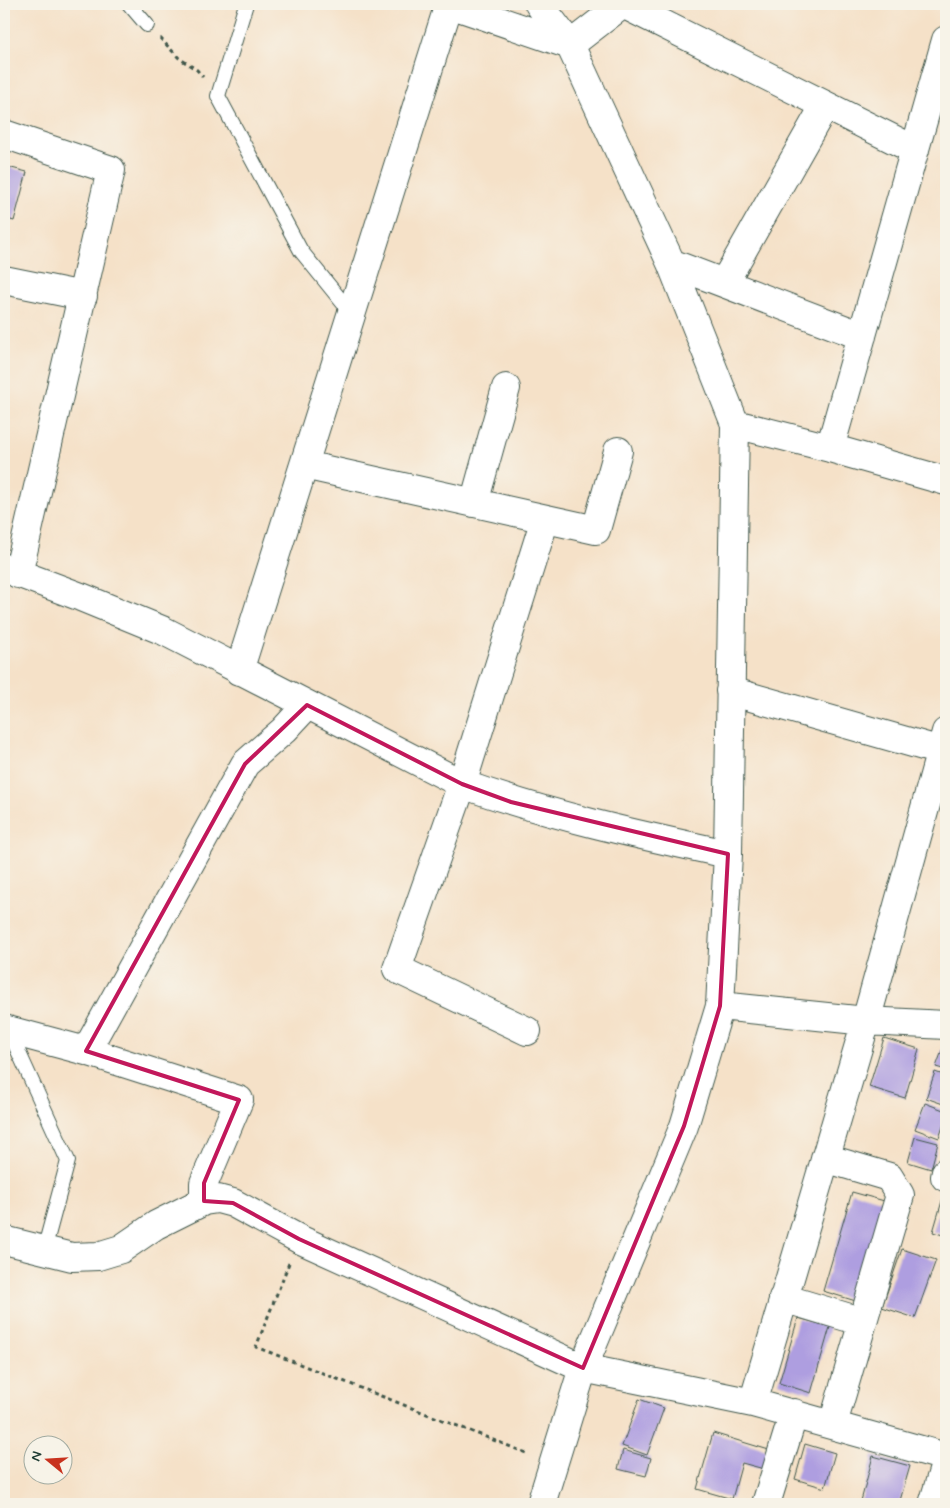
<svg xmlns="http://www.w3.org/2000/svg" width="950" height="1508" font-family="Mynerve,sans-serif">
<rect width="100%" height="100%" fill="#f7f3e8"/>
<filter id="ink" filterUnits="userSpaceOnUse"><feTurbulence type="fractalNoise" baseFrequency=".02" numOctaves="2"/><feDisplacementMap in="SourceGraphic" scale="10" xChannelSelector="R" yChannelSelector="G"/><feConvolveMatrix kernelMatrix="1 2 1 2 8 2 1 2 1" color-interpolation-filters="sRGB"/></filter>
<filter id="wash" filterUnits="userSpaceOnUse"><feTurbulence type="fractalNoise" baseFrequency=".0096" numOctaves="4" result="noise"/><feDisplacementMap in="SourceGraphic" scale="20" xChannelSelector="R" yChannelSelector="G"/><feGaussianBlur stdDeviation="1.12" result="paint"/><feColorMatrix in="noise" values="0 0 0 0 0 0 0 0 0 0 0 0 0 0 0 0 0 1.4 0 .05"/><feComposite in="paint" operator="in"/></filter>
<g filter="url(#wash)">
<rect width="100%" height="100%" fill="#f5e1c8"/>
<g id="blocks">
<path fill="#ae9ee0" d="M 4,166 L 27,172 L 14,221 L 4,218 Z
M 884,1038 L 919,1049 L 905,1098 L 869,1087 Z
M 946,1040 L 946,1070 L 936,1067 Z
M 935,1072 L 946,1076 L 946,1105 L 926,1098 Z
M 925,1103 L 946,1111 L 946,1118 L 939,1138 L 915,1129 Z
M 915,1137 L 938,1143 L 931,1169 L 908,1162 Z
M 852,1192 L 888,1202 L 859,1302 L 823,1291 Z
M 944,1194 L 946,1195 L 946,1236 L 933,1232 Z
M 902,1249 L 936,1260 L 915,1318 L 882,1307 Z
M 798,1318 L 830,1327 L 811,1393 L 779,1383 Z
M 639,1399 L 664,1408 L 647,1455 L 622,1446 Z
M 713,1433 L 769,1450 L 764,1469 L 742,1463 L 732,1499 L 697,1489 Z
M 805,1444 L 835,1453 L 825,1488 L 795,1479 Z
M 623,1450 L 651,1458 L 646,1476 L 618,1469 Z
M 873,1456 L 910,1466 L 899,1504 L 873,1504 L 861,1501 Z"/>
</g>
</g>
<g filter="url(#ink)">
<use href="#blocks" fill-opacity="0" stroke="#3f564a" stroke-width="1"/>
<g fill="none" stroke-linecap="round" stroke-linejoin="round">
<defs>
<path id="service" d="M 129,4 L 147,25
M 246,4 L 218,96 L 301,251 L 352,314
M 9,1031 L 68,1161 L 47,1239 L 41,1250"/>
<path id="minor" d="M 450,4 L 570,45
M 539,4 L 570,45 L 671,263 L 735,424 L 728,854 L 720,1006 L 684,1126 L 583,1368 L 541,1504
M 570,45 L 623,4 L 915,150
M 4,134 L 111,170 L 18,574
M 671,263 L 862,336
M 4,280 L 83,296
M 724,283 L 825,105
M 735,424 L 830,448 L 946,481
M 830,448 L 946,40
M 304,465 L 596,530 L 618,451
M 474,503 L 506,388
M 4,568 L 81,597 L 164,631 L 462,784 C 548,815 638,835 728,854
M 239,671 L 449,4
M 730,691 L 941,751
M 720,1006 L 866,1021 L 946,1025
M 4,1029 L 86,1051 L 245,764 L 284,730 L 307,705
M 527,1031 L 397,969 L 462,784 L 545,519
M 86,1051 L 239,1100 L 204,1183 L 204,1201
M 825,1158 L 889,1177 L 900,1195 L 833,1424
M 945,1177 L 946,1172
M 4,1240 L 72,1257 L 98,1256 L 121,1249 L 156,1225 L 204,1201 L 218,1199 L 233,1203 L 299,1239 L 583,1368 L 753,1403 L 946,1457
M 783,1298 L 863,1322
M 753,1403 L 866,1021 L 946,732
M 766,1504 L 794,1413
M 933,1504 L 946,1461"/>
</defs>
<use href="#service" stroke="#3f564a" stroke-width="16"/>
<use href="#minor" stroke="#3f564a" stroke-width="30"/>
<path stroke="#3f564a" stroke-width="3" stroke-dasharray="4 4" stroke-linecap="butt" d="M 160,38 L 179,58 L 197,70 L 203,77
M 289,1263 L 256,1347 L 529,1454"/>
<use href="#service" stroke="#fff" stroke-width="14"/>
<use href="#minor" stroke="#fff" stroke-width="28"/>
</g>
</g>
<path fill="none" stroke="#c2185b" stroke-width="4" stroke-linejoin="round" d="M 307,705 L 462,784 L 511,802 L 728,854 L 720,1006 L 684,1126 L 583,1368 L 299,1239 L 233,1203 L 204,1201 L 204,1183 L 239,1100 L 86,1051 L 245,764 Z"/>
<rect width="950" height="1508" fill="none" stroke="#f7f3e8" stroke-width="20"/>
<g transform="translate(48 1460) rotate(288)"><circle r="24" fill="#f7f3e8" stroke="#a1aaa0"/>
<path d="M0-4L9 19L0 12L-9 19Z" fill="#c8321e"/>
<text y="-8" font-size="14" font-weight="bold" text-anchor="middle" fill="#1f3d34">N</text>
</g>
</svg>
